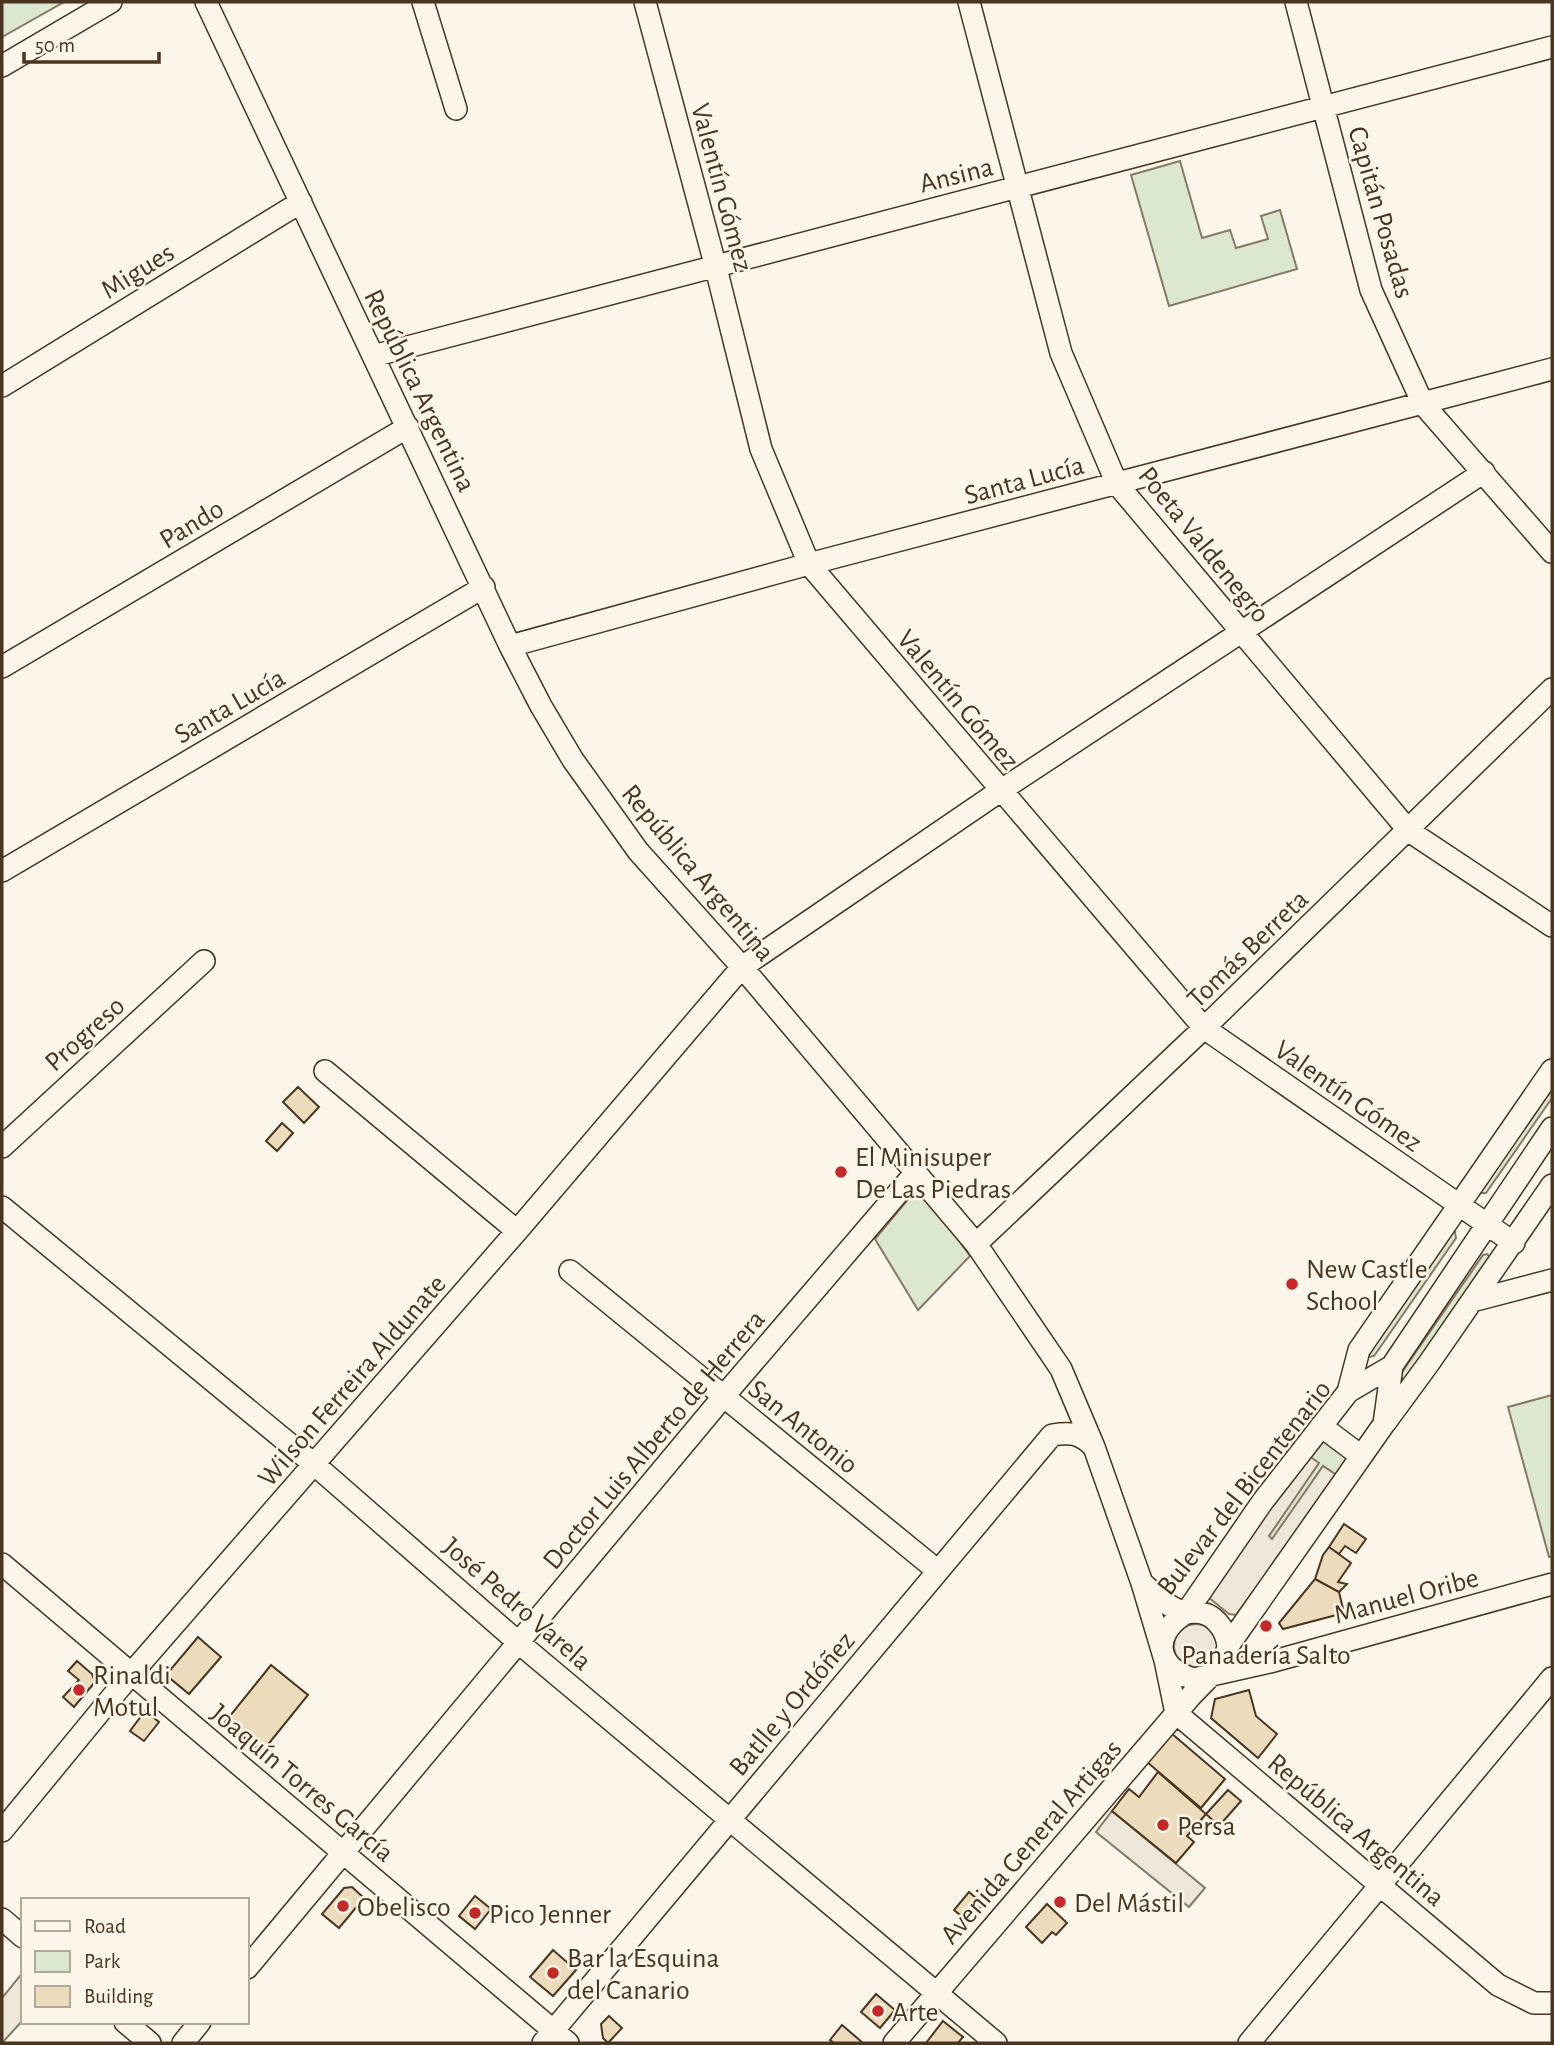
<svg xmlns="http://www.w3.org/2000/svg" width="1554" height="2045" font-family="'Alegreya Sans',sans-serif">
<rect width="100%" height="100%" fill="#fbf6e9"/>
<path fill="#dce7d0" stroke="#887966" stroke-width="2" d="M 2,2 L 64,2 L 2,37 Z
M 1180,161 L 1202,238 L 1230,230 L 1236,248 L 1268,239 L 1261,216 L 1280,210 L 1297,269 L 1169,306 L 1131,175 Z
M 1552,1083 L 1552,1098 L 1486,1193 L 1481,1193 L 1479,1190 Z
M 921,1194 L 929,1200 L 970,1256 L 918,1310 L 875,1239 L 910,1197 Z
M 1451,1231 L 1455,1232 L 1456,1238 L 1374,1356 L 1368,1357 L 1366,1355 Z
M 1487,1254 L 1491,1258 L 1405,1381 L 1403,1380 L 1400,1375 L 1483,1255 Z
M 1552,1395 L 1552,1556 L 1549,1557 L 1508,1407 Z
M 1324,1437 L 1349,1458 L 1340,1473 L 1335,1474 L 1323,1466 L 1273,1540 L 1268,1537 L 1318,1463 L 1309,1456 Z"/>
<path fill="#ede7d9" stroke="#887966" stroke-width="2" d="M 1309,1456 L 1319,1463 L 1269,1536 L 1272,1539 L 1323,1466 L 1335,1474 L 1340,1473 L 1236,1615 L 1229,1614 L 1208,1597 L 1249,1532 Z
M1174 1646a22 22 0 1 1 44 0a22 22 0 1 1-44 0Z
M 1112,1811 L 1205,1888 L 1189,1907 L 1096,1832 Z
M 23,1972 L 23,2020 L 2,2043 L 2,1998 Z"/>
<path fill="#ecdcbc" stroke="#4a3520" stroke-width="2" d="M 298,1087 L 319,1107 L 304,1123 L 283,1102 Z
M 282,1123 L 293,1133 L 277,1151 L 266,1141 Z
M 1344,1524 L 1366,1539 L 1356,1553 L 1345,1546 L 1339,1554 L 1329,1547 Z
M 1329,1547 L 1351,1563 L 1338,1582 L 1347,1584 L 1339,1592 L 1315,1579 L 1323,1555 Z
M 1315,1579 L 1339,1592 L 1344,1613 L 1283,1629 L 1279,1623 Z
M 198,1637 L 221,1657 L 189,1694 L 166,1675 Z
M 77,1661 L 92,1674 L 95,1682 L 74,1707 L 63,1697 L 79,1680 L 68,1671 Z
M 271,1665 L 308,1695 L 262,1752 L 225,1722 Z
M 1249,1690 L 1256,1716 L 1277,1734 L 1258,1758 L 1211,1718 L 1215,1699 Z
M 145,1711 L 159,1722 L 144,1741 L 130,1731 Z
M 1171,1733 L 1225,1779 L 1201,1808 L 1147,1762 Z
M 1158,1772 L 1206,1814 L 1187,1836 L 1194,1842 L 1176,1863 L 1112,1811 L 1129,1789 L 1139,1797 Z
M 1228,1790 L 1241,1801 L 1219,1826 L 1206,1814 Z
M 352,1887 L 364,1898 L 339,1928 L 322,1914 L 344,1888 Z
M 969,1892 L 983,1904 L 969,1922 L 954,1910 Z
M 475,1896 L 491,1909 L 475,1929 L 459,1916 Z
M 1047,1904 L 1067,1923 L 1056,1935 L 1052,1932 L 1042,1943 L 1026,1927 Z
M 553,1950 L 576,1970 L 553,1996 L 530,1977 Z
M 876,1994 L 895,2010 L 880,2028 L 861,2012 Z
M 609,2016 L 622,2028 L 608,2043 L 603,2038 L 601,2024 Z
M 943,2021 L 963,2037 L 958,2043 L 926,2043 Z
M 842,2025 L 863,2043 L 834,2043 L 830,2040 Z"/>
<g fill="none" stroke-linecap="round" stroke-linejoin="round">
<defs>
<path id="minor" d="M 206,2 L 510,646 L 541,706 L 573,760 L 638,851 L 742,967 L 976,1244 L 1061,1369 L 1094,1447 L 1142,1583 L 1165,1660 L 1176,1713 L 1498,1985 L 1534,2003 L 1552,2003
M 423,2 L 456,109
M 645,2 L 715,264 L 761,449 L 809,564 L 1204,1028 L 1514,1243
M 969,2 L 1061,353 L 1117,484 L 1409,831 L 1552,926
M 1296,2 L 1371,290 L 1423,404 L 1552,552
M 2,66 L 111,2
M 373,356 C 765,251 1159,151 1552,47
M 2,386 L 301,202
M 510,646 L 809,564 L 1552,369
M 2,667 L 408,427
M 2,871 L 484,587
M 325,1071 L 517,1231
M 2,1147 L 204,961
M 2,1207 L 315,1465 L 519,1643 L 996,2043
M 976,1244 L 1204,1028 L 1552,689
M 570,1271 L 938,1571
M 1472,1301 L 1552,1280
M 1392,1366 L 1348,1392 L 1263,1501 L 1186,1613 C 1151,1634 1155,1668 1194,1679 L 1274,1661 L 1552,1584
M 1348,1392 L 1359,1350 L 1552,1070
M 1385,1423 L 1429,1363 L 1552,1185
M 1321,1426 L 1361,1456
M 2,1564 L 568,2043
M 1142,1583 C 1154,1593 1168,1608 1184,1612 C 1189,1614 1191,1612 1196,1612 C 1214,1613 1226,1629 1228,1646
M 2,1831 L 131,1674 L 517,1231 L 742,967 L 1000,791 L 1484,472
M 2,1919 L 23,1937
M 247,1968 L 723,1397 L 916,1172
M 125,2022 L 150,2043
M 183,2043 L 200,2022
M 543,2043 L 1052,1435 C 1071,1432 1080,1433 1094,1447
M 894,2043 L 1190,1697 C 1203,1682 1225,1666 1228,1646 L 1384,1424 L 1392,1366 L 1552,1128
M 1249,2043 L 1552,1678"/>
</defs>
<use href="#minor" stroke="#4a3520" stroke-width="24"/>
<use href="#minor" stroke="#fbf6e9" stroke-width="21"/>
</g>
<g fill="#c62828" stroke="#fbf6e9" stroke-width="2.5">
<circle cx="841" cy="1172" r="7"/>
<circle cx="1292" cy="1284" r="7"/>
<circle cx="1266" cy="1626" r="7"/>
<circle cx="79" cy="1690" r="7"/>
<circle cx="1163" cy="1825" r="7"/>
<circle cx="1060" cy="1902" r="7"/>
<circle cx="343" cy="1906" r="7"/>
<circle cx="475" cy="1913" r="7"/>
<circle cx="553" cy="1973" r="7"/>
<circle cx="878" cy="2011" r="7"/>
</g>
<g text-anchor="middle" stroke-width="5" stroke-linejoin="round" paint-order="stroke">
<g font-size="28" fill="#4a3520" stroke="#fbf6e9">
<text transform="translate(956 174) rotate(-14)" y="10">Ansina</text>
<text transform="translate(723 187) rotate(75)" y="10">Valentín Gómez</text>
<text transform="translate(1382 212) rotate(74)" y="10">Capitán Posadas</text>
<text transform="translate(137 270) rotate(-32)" y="10">Migues</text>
<text transform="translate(421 390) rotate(64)" y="10">República Argentina</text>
<text transform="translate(1024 479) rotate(-15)" y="10">Santa Lucía</text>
<text transform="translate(191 523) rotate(-31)" y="10">Pando</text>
<text transform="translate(1205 544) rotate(51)" y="10">Poeta Valdenegro</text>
<text transform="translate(959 699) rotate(50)" y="10">Valentín Gómez</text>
<text transform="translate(229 705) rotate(-30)" y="10">Santa Lucía</text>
<text transform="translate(699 872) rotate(50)" y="10">República Argentina</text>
<text transform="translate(1247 948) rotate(-44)" y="10">Tomás Berreta</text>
<text transform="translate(84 1033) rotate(-42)" y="10">Progreso</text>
<text transform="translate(1349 1095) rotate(35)" y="10">Valentín Gómez</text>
<text transform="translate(351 1380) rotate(-49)" y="10">Wilson Ferreira Aldunate</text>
<text transform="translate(804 1426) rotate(39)" y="10">San Antonio</text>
<text transform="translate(653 1439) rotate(-50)" y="10">Doctor Luis Alberto de Herrera</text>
<text transform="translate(1243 1487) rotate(-52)" y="10">Bulevar del Bicentenario</text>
<text transform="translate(1406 1595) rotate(-15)" y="10">Manuel Oribe</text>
<text transform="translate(518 1603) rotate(41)" y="10">José Pedro Varela</text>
<text transform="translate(791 1703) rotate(-50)" y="10">Batlle y Ordóñez</text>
<text transform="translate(303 1782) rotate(40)" y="10">Joaquín Torres García</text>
<text transform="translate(1357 1829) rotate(40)" y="10">República Argentina</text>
<text transform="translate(1030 1841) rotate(-49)" y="10">Avenida General Artigas</text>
</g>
<g font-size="28" fill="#4a3520" stroke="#fbf6e9" text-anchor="start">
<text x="855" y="1166">El Minisuper<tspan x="855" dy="32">De Las Piedras</tspan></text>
<text x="1306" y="1278">New Castle<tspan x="1306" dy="32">School</tspan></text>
<text x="1266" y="1664" text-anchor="middle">Panadería Salto</text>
<text x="93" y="1684">Rinaldi<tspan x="93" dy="32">Motul</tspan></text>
<text x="1177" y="1835">Persa</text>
<text x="1074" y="1912">Del Mástil</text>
<text x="357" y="1916">Obelisco</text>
<text x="489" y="1923">Pico Jenner</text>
<text x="567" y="1967">Bar la Esquina<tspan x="567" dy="32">del Canario</tspan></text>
<text x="892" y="2021">Arte</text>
</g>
</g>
<rect width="1554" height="2045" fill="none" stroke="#4a3520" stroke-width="7"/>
<rect x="21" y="1898" width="228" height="126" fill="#fbf6e9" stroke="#b4a999" stroke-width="2"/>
<rect x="35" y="1921" width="35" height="10" fill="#fbf6e9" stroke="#b4a999" stroke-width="2"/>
<text x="84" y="1933" font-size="21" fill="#4a3520">Road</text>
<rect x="35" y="1951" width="35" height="21" fill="#dce7d0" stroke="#b4a999" stroke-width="2"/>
<text x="84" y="1968" font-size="21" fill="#4a3520">Park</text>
<rect x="35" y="1986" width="35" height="21" fill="#ecdcbc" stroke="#b4a999" stroke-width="2"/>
<text x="84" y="2003" font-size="21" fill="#4a3520">Building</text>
<path d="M24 52v10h135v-10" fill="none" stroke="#4a3520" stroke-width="3.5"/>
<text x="35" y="52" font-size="21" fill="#4a3520" stroke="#fbf6e9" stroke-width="5" paint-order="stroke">50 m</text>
</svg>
